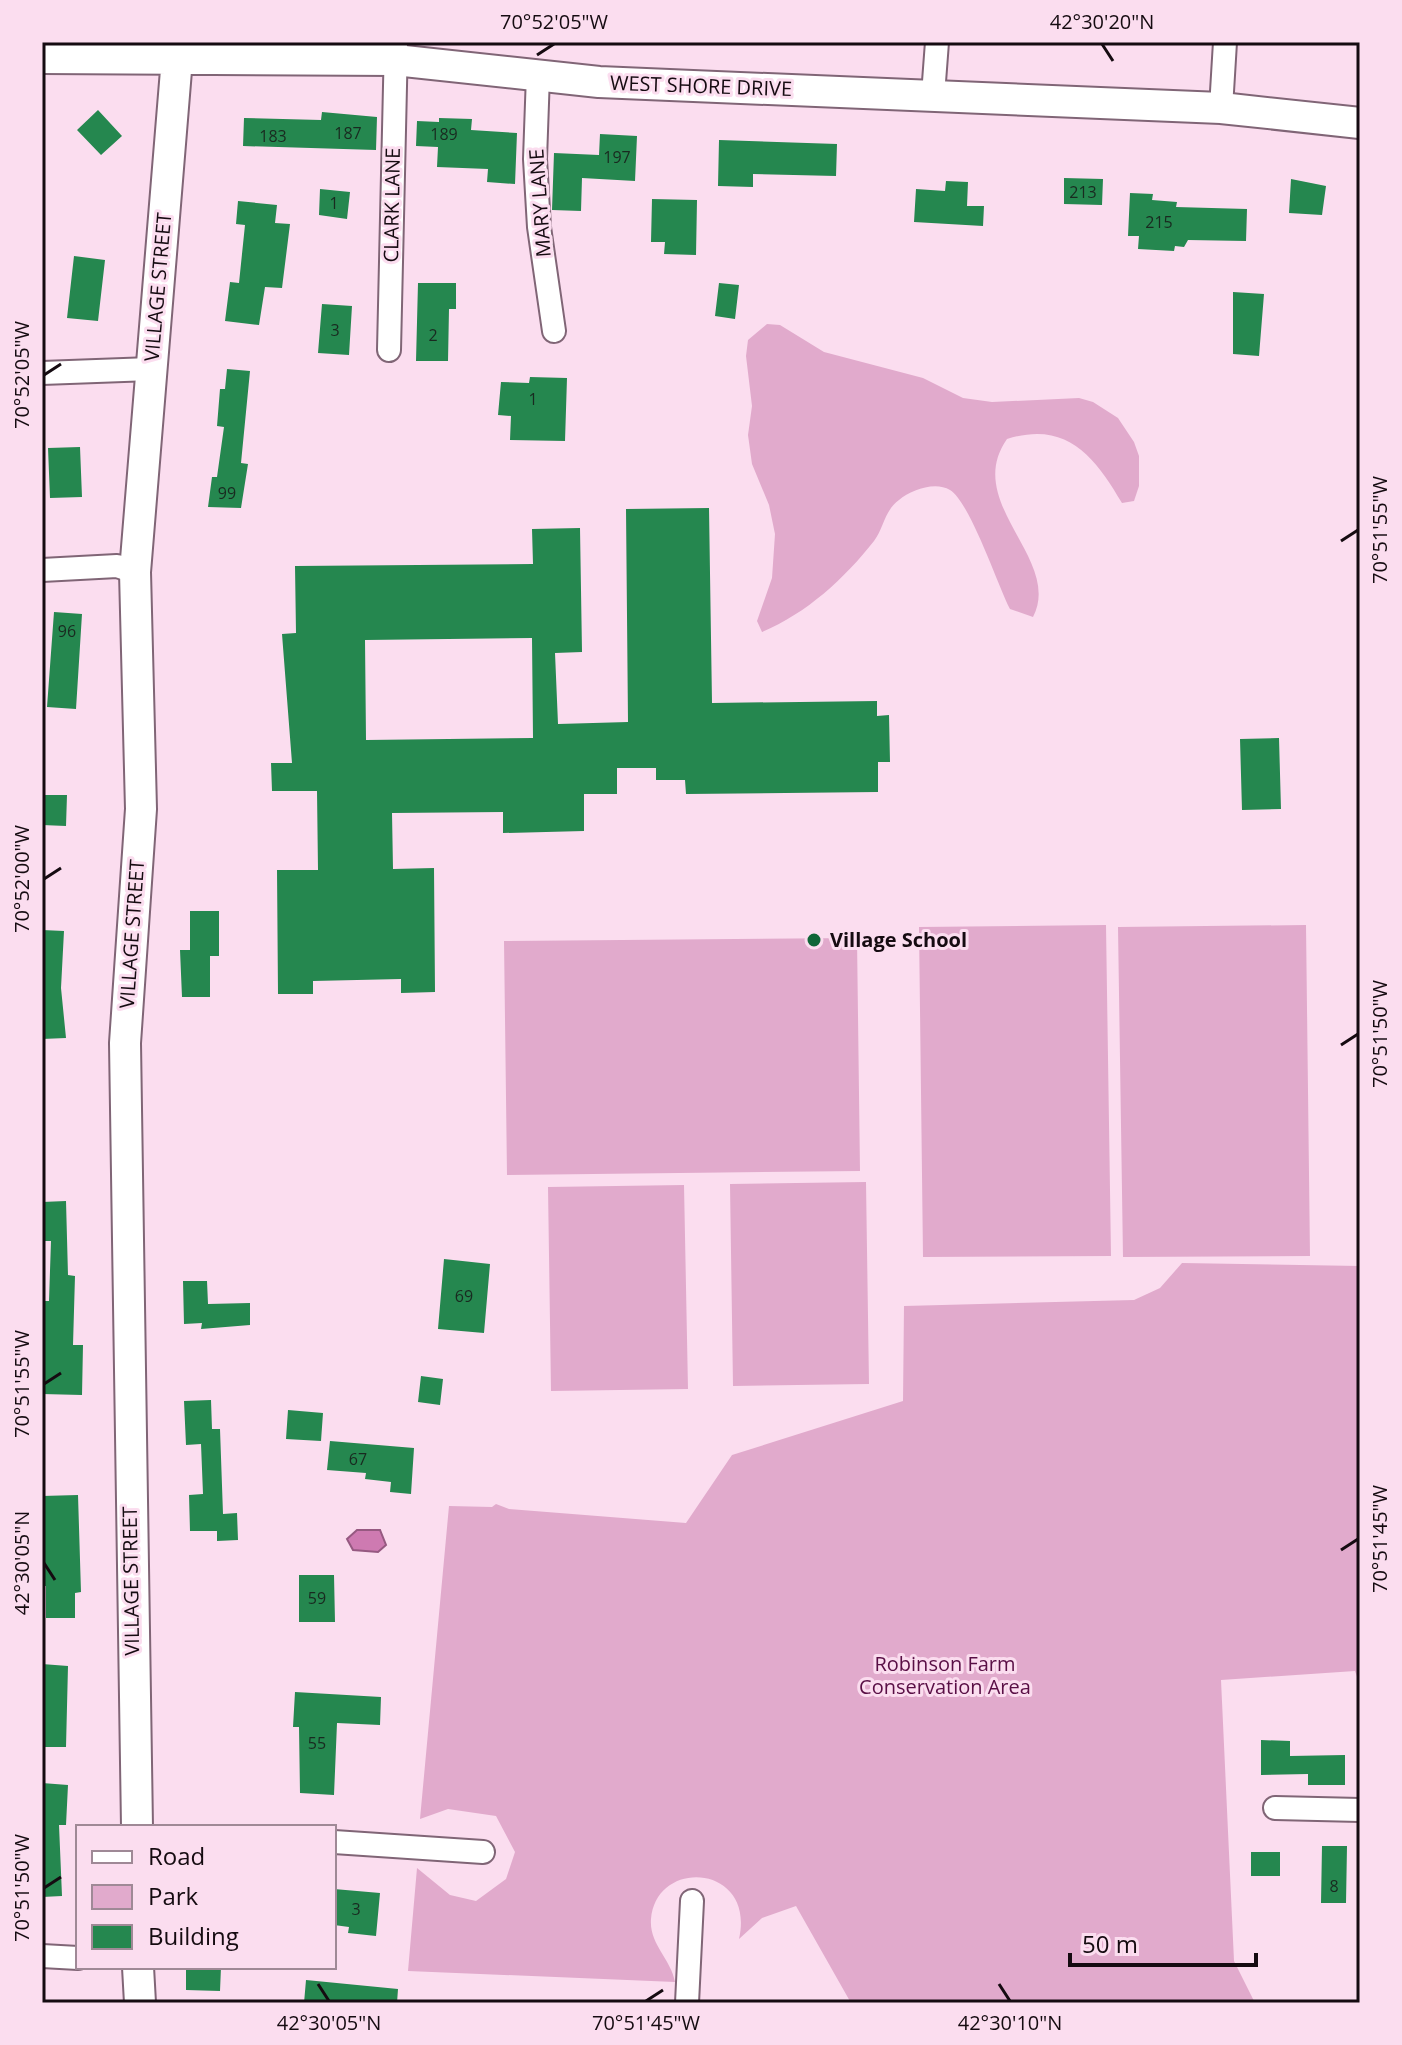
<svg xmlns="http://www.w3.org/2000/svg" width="1402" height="2045" font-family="'Open Sans',sans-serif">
<rect width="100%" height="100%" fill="#fbddef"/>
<path fill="#e1aacc" d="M 767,324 L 780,325 L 824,352 L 923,378 L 963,398 L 992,402 L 1079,398 L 1093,402 L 1118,418 L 1134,442 L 1139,456 L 1139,486 L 1134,501 L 1122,503 C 1095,457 1067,420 1007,439 C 962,503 1063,559 1033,617 L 1010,609 C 998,586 970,502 950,490 C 935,481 911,490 899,500 C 884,511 884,528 874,541 C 844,579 807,613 762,632 L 757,621 L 772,578 L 775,534 L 769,505 L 752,464 L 748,435 L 752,406 L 746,356 L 748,340 Z
M 1106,925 L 1111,1256 L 923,1257 L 919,927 Z
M 1306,925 L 1310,1256 L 1123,1257 L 1118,927 Z
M 857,938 L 860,1171 L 507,1175 L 504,941 Z
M 866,1182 L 869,1384 L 733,1386 L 730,1184 Z
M 684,1185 L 688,1389 L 551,1391 L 548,1187 Z
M 1182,1263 L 1360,1266 L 1360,1685 L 1355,1671 L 1221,1680 L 1234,1961 L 1255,2003 L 851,2003 L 796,1906 L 762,1918 L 739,1939 C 756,1864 656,1857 651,1919 C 649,1944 671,1959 675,1982 L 408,1971 L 417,1868 L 450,1895 L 476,1901 L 506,1879 L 515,1852 L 496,1816 L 448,1809 L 420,1819 L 449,1506 L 492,1507 L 496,1504 L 509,1509 L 686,1523 L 732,1455 L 903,1401 L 904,1306 L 1134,1300 L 1160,1288 Z"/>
<path fill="#ce7ab1" stroke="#965981" stroke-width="2" d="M 357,1530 L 380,1530 L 386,1545 L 378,1552 L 353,1550 L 347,1539 Z"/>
<path fill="#25874f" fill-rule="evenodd" d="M 98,110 L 122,136 L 101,155 L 77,130 Z
M 322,112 L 377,117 L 376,150 L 243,146 L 244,118 L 321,120 Z
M 439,118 L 472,119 L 471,130 L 517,133 L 515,184 L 487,182 L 488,169 L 437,167 L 438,147 L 416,146 L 417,121 L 439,122 Z
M 600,134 L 637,136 L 635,181 L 582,178 L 581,211 L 552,210 L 554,153 L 599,155 Z
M 719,140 L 837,144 L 836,176 L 753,174 L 753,187 L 718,186 Z
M 1064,178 L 1103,179 L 1102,205 L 1064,204 Z
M 1291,179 L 1326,186 L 1322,215 L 1289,213 Z
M 946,181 L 968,182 L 967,206 L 984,206 L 983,226 L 914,222 L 916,189 L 945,191 Z
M 320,189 L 350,192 L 347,219 L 319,215 Z
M 1130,193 L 1153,194 L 1152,200 L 1177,202 L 1176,207 L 1247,209 L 1246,241 L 1188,240 L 1184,247 L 1175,246 L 1174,251 L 1138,249 L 1139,236 L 1128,236 Z
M 652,199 L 697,200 L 696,255 L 664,254 L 665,242 L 651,242 Z
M 238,201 L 277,205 L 275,223 L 290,224 L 282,288 L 265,287 L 259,325 L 225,321 L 230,282 L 239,283 L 245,225 L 236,224 Z
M 74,256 L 105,260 L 98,321 L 67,318 Z
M 418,283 L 456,283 L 456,309 L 449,309 L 448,361 L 416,361 Z
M 719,283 L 739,285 L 735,319 L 715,316 Z
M 1233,292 L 1264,294 L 1259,356 L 1233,354 Z
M 322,304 L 352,306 L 349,355 L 318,353 Z
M 227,369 L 250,371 L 241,463 L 248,464 L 241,508 L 208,507 L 212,477 L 217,477 L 224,427 L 217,426 L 220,389 L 225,389 Z
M 530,377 L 567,378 L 565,441 L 510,440 L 511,416 L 498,415 L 501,382 L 529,383 Z
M 80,447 L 82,497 L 50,498 L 48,448 Z
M 709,508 L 712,703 L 877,701 L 877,716 L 889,715 L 890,762 L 878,762 L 878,792 L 686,794 L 685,780 L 656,780 L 656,768 L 617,768 L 617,794 L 584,794 L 584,831 L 503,833 L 503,812 L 392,813 L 393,869 L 434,868 L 435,992 L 401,993 L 401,979 L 313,981 L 313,994 L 278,994 L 277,870 L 318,870 L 317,791 L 272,791 L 271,763 L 292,763 L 282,634 L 296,633 L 295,566 L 533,564 L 532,529 L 580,528 L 582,652 L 555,653 L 558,724 L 628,722 L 626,509 ZM 532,638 L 533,738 L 366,740 L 365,640 Z
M 54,612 L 82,614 L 76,709 L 47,707 Z
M 1279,738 L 1281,809 L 1242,810 L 1240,739 Z
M 42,795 L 67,795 L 66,826 L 42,825 Z
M 190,911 L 219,911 L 219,956 L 210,956 L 210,997 L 182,997 L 180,950 L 190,950 Z
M 42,930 L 64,931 L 61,988 L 66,1038 L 42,1039 Z
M 66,1201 L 68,1275 L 75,1276 L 73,1345 L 83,1345 L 82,1395 L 42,1394 L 43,1301 L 49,1301 L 51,1241 L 42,1241 L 42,1202 Z
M 444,1259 L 490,1264 L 484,1333 L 438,1329 Z
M 183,1281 L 207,1281 L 208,1304 L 250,1303 L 250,1325 L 201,1329 L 202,1323 L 184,1324 Z
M 421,1376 L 443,1379 L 440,1405 L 418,1402 Z
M 211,1400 L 212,1429 L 220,1429 L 223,1514 L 237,1513 L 238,1540 L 217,1541 L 217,1531 L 190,1531 L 189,1495 L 203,1494 L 201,1444 L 186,1445 L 184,1401 Z
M 288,1410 L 323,1413 L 321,1441 L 286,1439 Z
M 330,1441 L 414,1448 L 411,1494 L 390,1492 L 391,1482 L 365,1479 L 366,1473 L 327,1470 Z
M 78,1495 L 81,1592 L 75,1593 L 75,1618 L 46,1618 L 46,1586 L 42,1586 L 42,1496 Z
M 299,1575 L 334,1575 L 335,1622 L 299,1622 Z
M 42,1664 L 68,1666 L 66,1747 L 42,1747 Z
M 295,1692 L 381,1697 L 380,1725 L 337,1723 L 334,1795 L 300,1793 L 299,1727 L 293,1727 Z
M 1261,1740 L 1290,1741 L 1290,1756 L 1345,1755 L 1345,1785 L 1308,1785 L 1308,1774 L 1261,1775 Z
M 42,1783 L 68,1785 L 66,1825 L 59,1825 L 62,1896 L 42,1897 Z
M 1322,1846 L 1347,1846 L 1346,1903 L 1321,1903 Z
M 1251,1852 L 1280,1852 L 1280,1876 L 1251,1876 Z
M 334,1889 L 380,1893 L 376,1936 L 348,1933 L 349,1927 L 334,1925 Z
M 186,1967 L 221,1967 L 220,1991 L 186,1990 Z
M 306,1980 L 398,1989 L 397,2003 L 304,2003 Z"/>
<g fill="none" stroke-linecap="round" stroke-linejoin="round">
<defs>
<path id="street" d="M 538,75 L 535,159 L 539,227 L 554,331
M 933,95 L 937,42
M 1221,108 L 1225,42
M 389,350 L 396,42
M 42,373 L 151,369
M 42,570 L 117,566 L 135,572
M 1275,1808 L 1360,1810
M 334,1842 L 483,1852
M 42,1956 L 78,1958
M 687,2003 L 692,1901"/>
<path id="secondary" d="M 42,58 L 395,60 L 599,82 L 1221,108 L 1360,123
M 137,1827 L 125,1043 L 141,809 L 135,572 L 177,58
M 138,1967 L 140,2003"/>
</defs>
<use href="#street" stroke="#806576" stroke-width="26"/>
<use href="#secondary" stroke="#806576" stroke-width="34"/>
<use href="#street" stroke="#fff" stroke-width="22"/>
<use href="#secondary" stroke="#fff" stroke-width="30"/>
</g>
<path fill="none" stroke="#150b11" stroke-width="3" d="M 1102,44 L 1113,61M 537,55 L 554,44M 44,375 L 61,364M 1341,541 L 1358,530M 44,879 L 61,868M 1341,1045 L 1358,1034M 44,1384 L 61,1373M 1341,1550 L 1358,1539M 44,1563 L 55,1580M 44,1888 L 61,1877M 318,1984 L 329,2001M 999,1984 L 1010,2001M 646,2001 L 663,1990"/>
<circle fill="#0f6638" stroke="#fbddef" stroke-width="3" cx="814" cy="940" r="8"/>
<g text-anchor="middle" stroke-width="6" stroke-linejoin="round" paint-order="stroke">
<g font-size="16" fill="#192a20">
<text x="348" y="139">187</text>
<text x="444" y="140">189</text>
<text x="273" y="142">183</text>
<text x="617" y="163">197</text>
<text x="1083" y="198">213</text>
<text x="334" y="209">1</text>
<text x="1159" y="228">215</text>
<text x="335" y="336">3</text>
<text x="433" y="341">2</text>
<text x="533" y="405">1</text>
<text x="227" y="499">99</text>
<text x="67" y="637">96</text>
<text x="464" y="1302">69</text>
<text x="358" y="1465">67</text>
<text x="317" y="1604">59</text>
<text x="317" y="1749">55</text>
<text x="1334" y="1892">8</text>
<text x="356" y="1915">3</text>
</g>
<g font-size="20" fill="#150b11" stroke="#fbddef">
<text transform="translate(701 86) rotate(2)" y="7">WEST SHORE DRIVE</text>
<text transform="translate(540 203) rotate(-94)" y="7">MARY LANE</text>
<text transform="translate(392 205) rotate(-89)" y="7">CLARK LANE</text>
<text transform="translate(158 287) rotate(-85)" y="7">VILLAGE STREET</text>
<text transform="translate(132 934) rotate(-86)" y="7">VILLAGE STREET</text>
<text transform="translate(131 1581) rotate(-91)" y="7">VILLAGE STREET</text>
</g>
<g font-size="20" font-weight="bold" fill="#150b11" stroke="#fbddef" text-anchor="start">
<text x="830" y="947">Village School</text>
</g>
<g font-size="20" fill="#590e45" stroke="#fbddef">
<text x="945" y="1671">Robinson Farm<tspan x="945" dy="23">Conservation Area</tspan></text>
</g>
</g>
<rect width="1402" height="2045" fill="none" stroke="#fbddef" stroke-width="88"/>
<rect x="76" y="1825" width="260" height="144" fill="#fbddef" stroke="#9f8996" stroke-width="2"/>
<rect x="92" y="1851" width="40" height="12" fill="#ffffff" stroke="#9f8996" stroke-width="2"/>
<text x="148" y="1865" font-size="24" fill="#150b11">Road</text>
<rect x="92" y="1885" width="40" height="24" fill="#e1aacc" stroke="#9f8996" stroke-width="2"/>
<text x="148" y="1905" font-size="24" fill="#150b11">Park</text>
<rect x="92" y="1925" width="40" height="24" fill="#25874f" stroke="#9f8996" stroke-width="2"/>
<text x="148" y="1945" font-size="24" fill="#150b11">Building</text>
<path d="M1070 1953v12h186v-12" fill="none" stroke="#150b11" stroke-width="4"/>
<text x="1082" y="1953" font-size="24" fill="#150b11" stroke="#fbddef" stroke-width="6" paint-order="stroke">50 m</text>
<rect x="44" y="44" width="1314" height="1957" fill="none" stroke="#150b11" stroke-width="3"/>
<g font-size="20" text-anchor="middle" fill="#150b11">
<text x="554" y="29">70°52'05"W</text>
<text x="1102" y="29">42°30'20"N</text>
<text transform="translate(22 375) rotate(-90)" y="7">70°52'05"W</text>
<text transform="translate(1380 530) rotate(-90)" y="7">70°51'55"W</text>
<text transform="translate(22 879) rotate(-90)" y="7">70°52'00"W</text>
<text transform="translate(1380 1034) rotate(-90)" y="7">70°51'50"W</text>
<text transform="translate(22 1384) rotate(-90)" y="7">70°51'55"W</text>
<text transform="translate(1380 1539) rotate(-90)" y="7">70°51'45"W</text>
<text transform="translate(22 1563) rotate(-90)" y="7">42°30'05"N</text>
<text transform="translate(22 1888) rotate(-90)" y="7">70°51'50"W</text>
<text x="329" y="2030">42°30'05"N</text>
<text x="646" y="2030">70°51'45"W</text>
<text x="1010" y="2030">42°30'10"N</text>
</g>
</svg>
